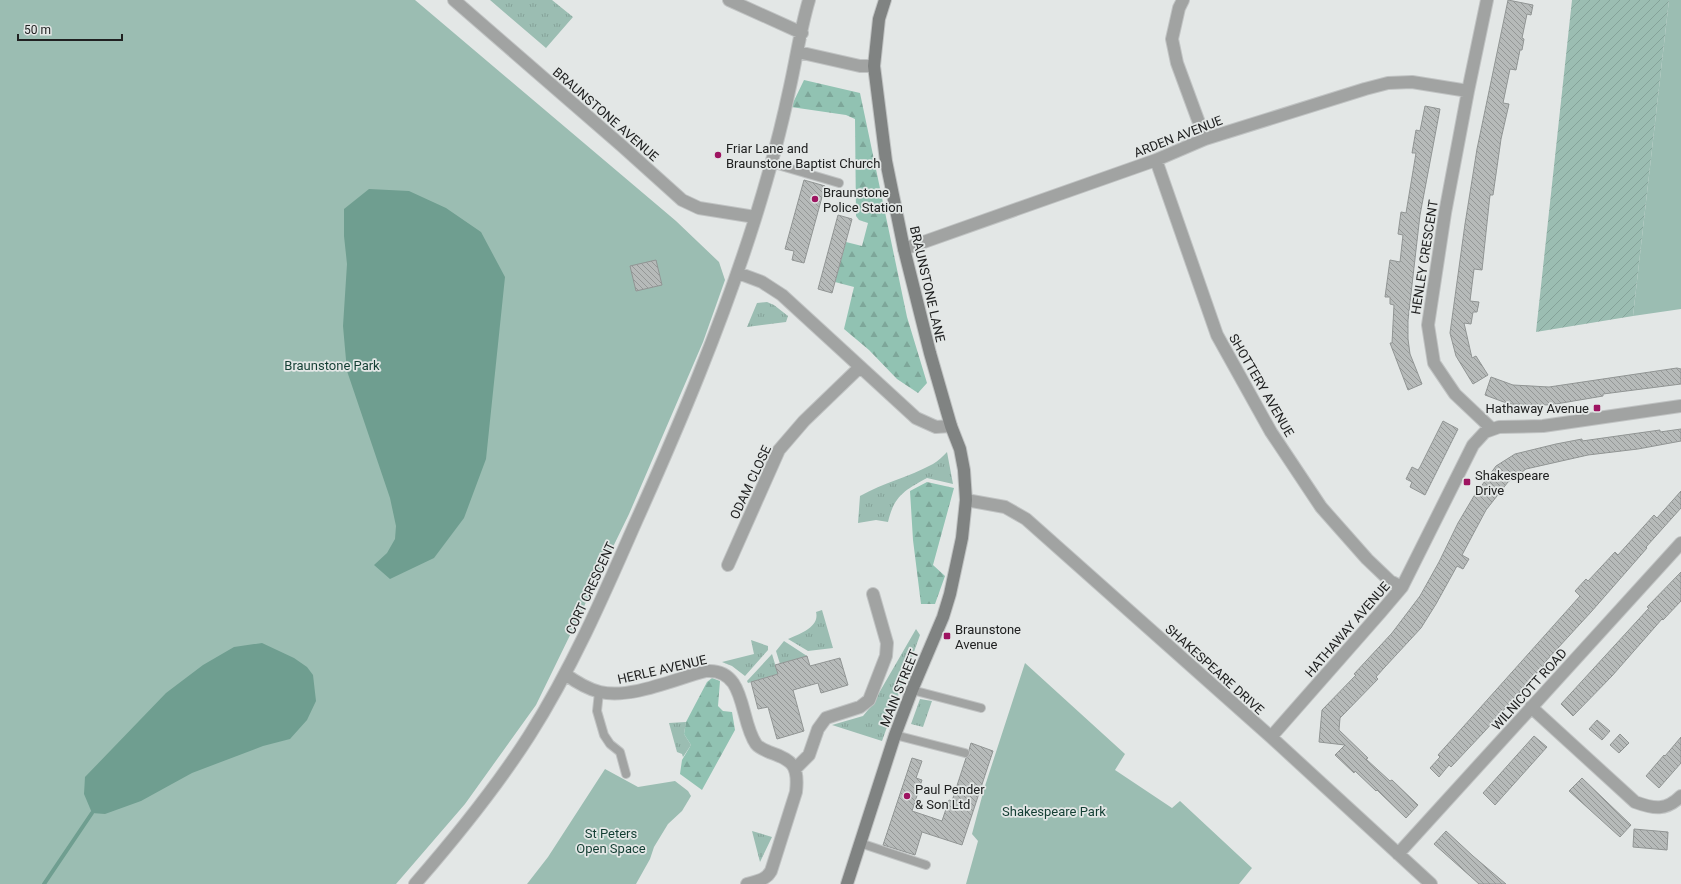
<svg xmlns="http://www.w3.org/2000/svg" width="1681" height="884" font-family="Roboto,sans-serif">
<defs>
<pattern id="grass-tufts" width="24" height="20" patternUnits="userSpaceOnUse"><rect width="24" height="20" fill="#9bbdb2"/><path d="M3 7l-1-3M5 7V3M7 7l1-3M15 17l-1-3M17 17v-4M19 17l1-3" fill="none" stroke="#85a299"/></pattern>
<pattern id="forest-firs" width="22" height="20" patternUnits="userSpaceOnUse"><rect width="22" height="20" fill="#91c2b2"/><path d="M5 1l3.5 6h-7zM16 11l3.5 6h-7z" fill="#7da699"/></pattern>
<pattern id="garden-furrows" width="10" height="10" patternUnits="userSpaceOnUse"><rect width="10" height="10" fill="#9bbdb2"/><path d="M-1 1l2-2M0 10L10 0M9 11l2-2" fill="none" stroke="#85a299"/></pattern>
<pattern id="building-back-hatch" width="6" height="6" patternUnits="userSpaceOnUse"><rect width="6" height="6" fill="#b6bab9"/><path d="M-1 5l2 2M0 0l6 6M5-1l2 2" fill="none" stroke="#949796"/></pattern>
</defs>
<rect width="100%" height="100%" fill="#e3e7e6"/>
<path fill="url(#grass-tufts)" d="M 490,0 L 552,0 L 573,17 L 546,48 Z
M 767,302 L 774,305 L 788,316 L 786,322 L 747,327 L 757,303 Z
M 947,452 L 953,484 L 927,478 C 905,490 894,496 888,522 L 876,520 L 858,523 L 860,496 C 883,483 909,477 933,464 C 938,461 943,456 947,452 Z
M 822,610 L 833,648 L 808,651 L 788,639 C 799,634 820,627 816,612 Z
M 916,629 L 920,635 L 882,741 L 832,725 L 863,716 L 872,705 Z
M 751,640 L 768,646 L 768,650 L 745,676 L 732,666 L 722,662 L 754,654 Z
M 784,641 L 807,656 L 780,664 L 776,651 Z
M 772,654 L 778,674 L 748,683 L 747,681 Z
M 920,699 L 932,701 L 923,727 L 911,724 Z
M 686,722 L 684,734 L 691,745 L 683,757 L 682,754 L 677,752 L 669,723 Z
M 752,831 L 772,837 L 760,862 Z"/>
<path fill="url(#forest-firs)" d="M 804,80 L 860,93 L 907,317 L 927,383 L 918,393 L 897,379 L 869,350 L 844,329 L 854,287 L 835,282 L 846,242 L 862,246 L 868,223 L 859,220 L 856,216 L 855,119 L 846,115 L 791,107 Z
M 927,482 L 954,488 L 933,565 L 945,576 L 935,604 L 921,604 L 913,540 L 910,491 Z
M 712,678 L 720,681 L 718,706 L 723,711 L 732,712 L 735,730 L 702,790 L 680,774 L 682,760 L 691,745 L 684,734 L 686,722 L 707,682 Z"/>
<path fill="#9bbdb2" d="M 0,0 L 415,0 L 676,221 L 719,262 L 725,280 L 703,342 L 629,514 L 536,705 L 465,804 L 396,884 L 0,884 Z
M 1669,0 L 1681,0 L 1681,309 L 1633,316 Z
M 1025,663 L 1125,754 L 1115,770 L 1172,808 L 1180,801 L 1252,868 L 1239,884 L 966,884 L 978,841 L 972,834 L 984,789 Z
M 605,769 L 638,787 L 675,781 L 688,791 L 691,796 L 682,811 L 668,824 L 654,847 L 650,859 L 636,884 L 527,884 L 548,857 Z"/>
<path fill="url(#garden-furrows)" d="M 1572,0 L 1669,0 L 1633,316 L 1536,332 Z"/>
<path fill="#6f9e90" d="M 369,189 L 409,191 L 446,208 L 481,232 L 505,277 L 486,459 L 464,518 L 434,558 L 390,579 L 374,565 L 387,553 L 395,539 L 396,526 L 390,498 L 347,371 L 343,326 L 347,264 L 344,236 L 344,209 Z
M 262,643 L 294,658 L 307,667 L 313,675 L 316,701 L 307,720 L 290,739 L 263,746 L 192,773 L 141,801 L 105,814 L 92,813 L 84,794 L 85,777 L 166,693 L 203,665 L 234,647 Z"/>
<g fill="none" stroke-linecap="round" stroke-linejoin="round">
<path stroke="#6f9e90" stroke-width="4" d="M 44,884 L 92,813"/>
</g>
<path fill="url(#building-back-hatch)" stroke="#919594" d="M 1508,0 L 1533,5 L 1531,15 L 1527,14 L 1522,38 L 1524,39 L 1522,50 L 1520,50 L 1516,70 L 1510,69 L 1503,103 L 1509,104 L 1501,139 L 1493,195 L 1490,195 L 1482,270 L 1474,269 L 1470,301 L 1479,302 L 1477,312 L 1473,312 L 1471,324 L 1464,323 L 1472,358 L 1476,356 L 1488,375 L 1473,384 L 1456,356 L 1450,333 L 1465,224 L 1477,149 Z
M 1425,106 L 1440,109 L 1420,215 L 1408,320 L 1408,339 L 1410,354 L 1422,384 L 1408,390 L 1390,343 L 1392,343 L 1394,305 L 1390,304 L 1390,297 L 1385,297 L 1390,260 L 1400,262 L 1403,235 L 1398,234 L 1401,212 L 1406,213 L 1416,153 L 1412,153 L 1416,130 L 1420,131 Z
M 804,180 L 825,186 L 804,263 L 792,260 L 794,251 L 785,249 Z
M 838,215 L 852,219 L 832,293 L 818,289 Z
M 656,260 L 662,285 L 636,291 L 630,266 Z
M 1677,368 L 1681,369 L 1681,384 L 1603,394 L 1603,396 L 1550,405 L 1509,404 L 1485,395 L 1491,377 L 1513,385 L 1549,387 Z
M 1443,421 L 1458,429 L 1425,495 L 1410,487 L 1412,482 L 1406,479 L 1412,467 L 1418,470 L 1420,467 Z
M 1681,429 L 1681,441 L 1638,449 L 1588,455 L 1526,469 L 1508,482 L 1486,510 L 1462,555 L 1469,559 L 1463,569 L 1457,566 L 1436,604 L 1421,628 L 1384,668 L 1376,677 L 1378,679 L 1340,718 L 1339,730 L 1368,758 L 1366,759 L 1390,781 L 1392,780 L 1418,805 L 1406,818 L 1377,790 L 1376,791 L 1355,771 L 1354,773 L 1335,755 L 1345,745 L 1319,742 L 1322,710 L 1356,675 L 1354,674 L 1392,633 L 1420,596 L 1439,562 L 1458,523 L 1474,496 L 1496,466 L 1515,454 L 1556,444 L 1582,439 L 1582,441 L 1660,430 L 1660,432 Z
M 1681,491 L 1681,508 L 1646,547 L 1647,548 L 1591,612 L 1545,662 L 1546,663 L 1484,732 L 1451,767 L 1449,765 L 1439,777 L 1430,768 L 1440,757 L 1438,755 L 1580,596 L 1575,591 L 1586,579 L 1588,581 L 1615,552 L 1618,555 L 1654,515 L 1657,518 Z
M 1681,572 L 1681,601 L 1663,620 L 1662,619 L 1612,676 L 1573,716 L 1561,704 L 1649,608 L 1647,607 Z
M 807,656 L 810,666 L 840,658 L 848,685 L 821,693 L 818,683 L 793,690 L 804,731 L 777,739 L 768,707 L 758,709 L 751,682 L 778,674 L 775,665 Z
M 1597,720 L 1610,731 L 1602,740 L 1589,729 Z
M 1620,734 L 1629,743 L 1619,753 L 1610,745 Z
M 1534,736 L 1547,747 L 1495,805 L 1483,793 Z
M 1681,737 L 1681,763 L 1659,788 L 1646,776 L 1664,755 L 1665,756 Z
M 971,743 L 993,751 L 962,845 L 922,832 L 915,855 L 883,845 L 912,758 L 922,761 L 916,778 L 922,780 L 912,811 L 942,821 L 949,800 L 952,801 L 966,758 L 970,755 L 969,750 Z
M 1582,778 L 1631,825 L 1620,837 L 1569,791 Z
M 1634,829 L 1668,832 L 1667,850 L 1633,847 Z
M 1446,831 L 1473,856 L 1506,884 L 1479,884 L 1434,844 Z"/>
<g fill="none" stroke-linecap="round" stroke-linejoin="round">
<defs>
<path id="lane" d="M 771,163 L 839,183
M 912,690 L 981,708
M 599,692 L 597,711 L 604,735 L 610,744 L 620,752 L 626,774
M 895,735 L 965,753
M 860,843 L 926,865"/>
<path id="street" d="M 454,0 L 622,146 L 682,200 L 699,208 L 755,217
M 729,0 L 802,33
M 1183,0 L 1179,8 L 1172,39 L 1177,63 L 1205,139
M 1487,0 L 1468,91 L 1445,213 L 1428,325 L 1434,363 L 1455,394 L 1492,429
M 798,52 L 860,66 L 874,66
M 1156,160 L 1217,335 L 1271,432 L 1321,507 L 1367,559 L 1390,581 L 1402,587
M 904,249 L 1156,160 L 1205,139 L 1365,89 L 1388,83 L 1412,82 L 1468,91
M 738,273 L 762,282 L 782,295 L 916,418 L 936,427 L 951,426
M 966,500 L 1005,507 L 1026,519 L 1271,737 L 1431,884
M 728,565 L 779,450 L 804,421 L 860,367
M 565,674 C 576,682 587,689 600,692 C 632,699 674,679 706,671 C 747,668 739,720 756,744 C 759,748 765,750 769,752 C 793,760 799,766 796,792 L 771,871 C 766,880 757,881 747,884
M 1531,707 L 1635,802 C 1654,809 1666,811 1681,796
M 1271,737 L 1380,613 L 1402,587 L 1473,445 L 1485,432 L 1499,427 L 1543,426 L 1681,406
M 795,769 L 809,755 L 818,729 L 826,718 L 860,707 L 869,700 L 886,656 L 887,643 L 873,594
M 1398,854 L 1681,543
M 415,884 C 456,837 495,789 529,736 C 571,670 603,597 634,526 C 679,426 722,324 755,219 C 768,177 780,134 789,91 C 796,61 800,30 809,0"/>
<path id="secondary" d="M 847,884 L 895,735 L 912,690 L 943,617 L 950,594 L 962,538 L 966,500 L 964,470 L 960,449 L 951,426 L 930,353 L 904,249 L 886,161 L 874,66 L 879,19 L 885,0"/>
</defs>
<use href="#lane" stroke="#c0c3c3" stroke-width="10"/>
<use href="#street" stroke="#c0c3c3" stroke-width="14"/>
<use href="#secondary" stroke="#c0c3c3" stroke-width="14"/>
<use href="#lane" stroke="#a1a3a2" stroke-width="8"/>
<use href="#street" stroke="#a1a3a2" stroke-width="12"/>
<use href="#secondary" stroke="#808382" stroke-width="12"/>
</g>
<g fill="#9e1461" stroke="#e3e7e6" stroke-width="1.5">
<circle cx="718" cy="155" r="4"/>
<circle cx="815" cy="199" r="4"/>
<rect x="1593" y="404" width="8" height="8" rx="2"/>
<rect x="1463" y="478" width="8" height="8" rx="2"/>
<rect x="943" y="632" width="8" height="8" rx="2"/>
<circle cx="907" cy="796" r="4"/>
</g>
<g text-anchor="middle" stroke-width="3.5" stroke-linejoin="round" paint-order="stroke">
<g font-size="13" fill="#202121" stroke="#e3e7e6">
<text transform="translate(606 114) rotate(41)" y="5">BRAUNSTONE AVENUE</text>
<text transform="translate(1178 136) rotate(-21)" y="5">ARDEN AVENUE</text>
<text transform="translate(1424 257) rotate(-81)" y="5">HENLEY CRESCENT</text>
<text transform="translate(928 284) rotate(77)" y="5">BRAUNSTONE LANE</text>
<text transform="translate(1262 385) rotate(60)" y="5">SHOTTERY AVENUE</text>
<text transform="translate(750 482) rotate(-65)" y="5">ODAM CLOSE</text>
<text transform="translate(590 588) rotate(-65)" y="5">CORT CRESCENT</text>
<text transform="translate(1347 629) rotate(-49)" y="5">HATHAWAY AVENUE</text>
<text transform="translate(662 669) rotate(-13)" y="5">HERLE AVENUE</text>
<text transform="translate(1215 669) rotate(42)" y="5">SHAKESPEARE DRIVE</text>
<text transform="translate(899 688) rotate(-68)" y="5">MAIN STREET</text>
<text transform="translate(1529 689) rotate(-48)" y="5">WILNICOTT ROAD</text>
</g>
<g font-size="13" fill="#202121" stroke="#e3e7e6" text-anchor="start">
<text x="726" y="153">Friar Lane and<tspan x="726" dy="15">Braunstone Baptist Church</tspan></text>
<text x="823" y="197">Braunstone<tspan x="823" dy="15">Police Station</tspan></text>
<text x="1589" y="413" text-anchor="end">Hathaway Avenue</text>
<text x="1475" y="480">Shakespeare<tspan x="1475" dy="15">Drive</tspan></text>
<text x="955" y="634">Braunstone<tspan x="955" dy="15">Avenue</tspan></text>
<text x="915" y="794">Paul Pender<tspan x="915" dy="15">&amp; Son Ltd</tspan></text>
</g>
<g font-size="13" fill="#133e33" stroke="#e3e7e6">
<text x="332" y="370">Braunstone Park</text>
<text x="1054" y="816">Shakespeare Park</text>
<text x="611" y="838">St Peters<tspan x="611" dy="15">Open Space</tspan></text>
</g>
</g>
<path d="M18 34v6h104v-6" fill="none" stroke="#202121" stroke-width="2"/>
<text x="24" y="34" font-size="12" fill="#202121" stroke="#e3e7e6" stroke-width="3" paint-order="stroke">50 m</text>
</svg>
